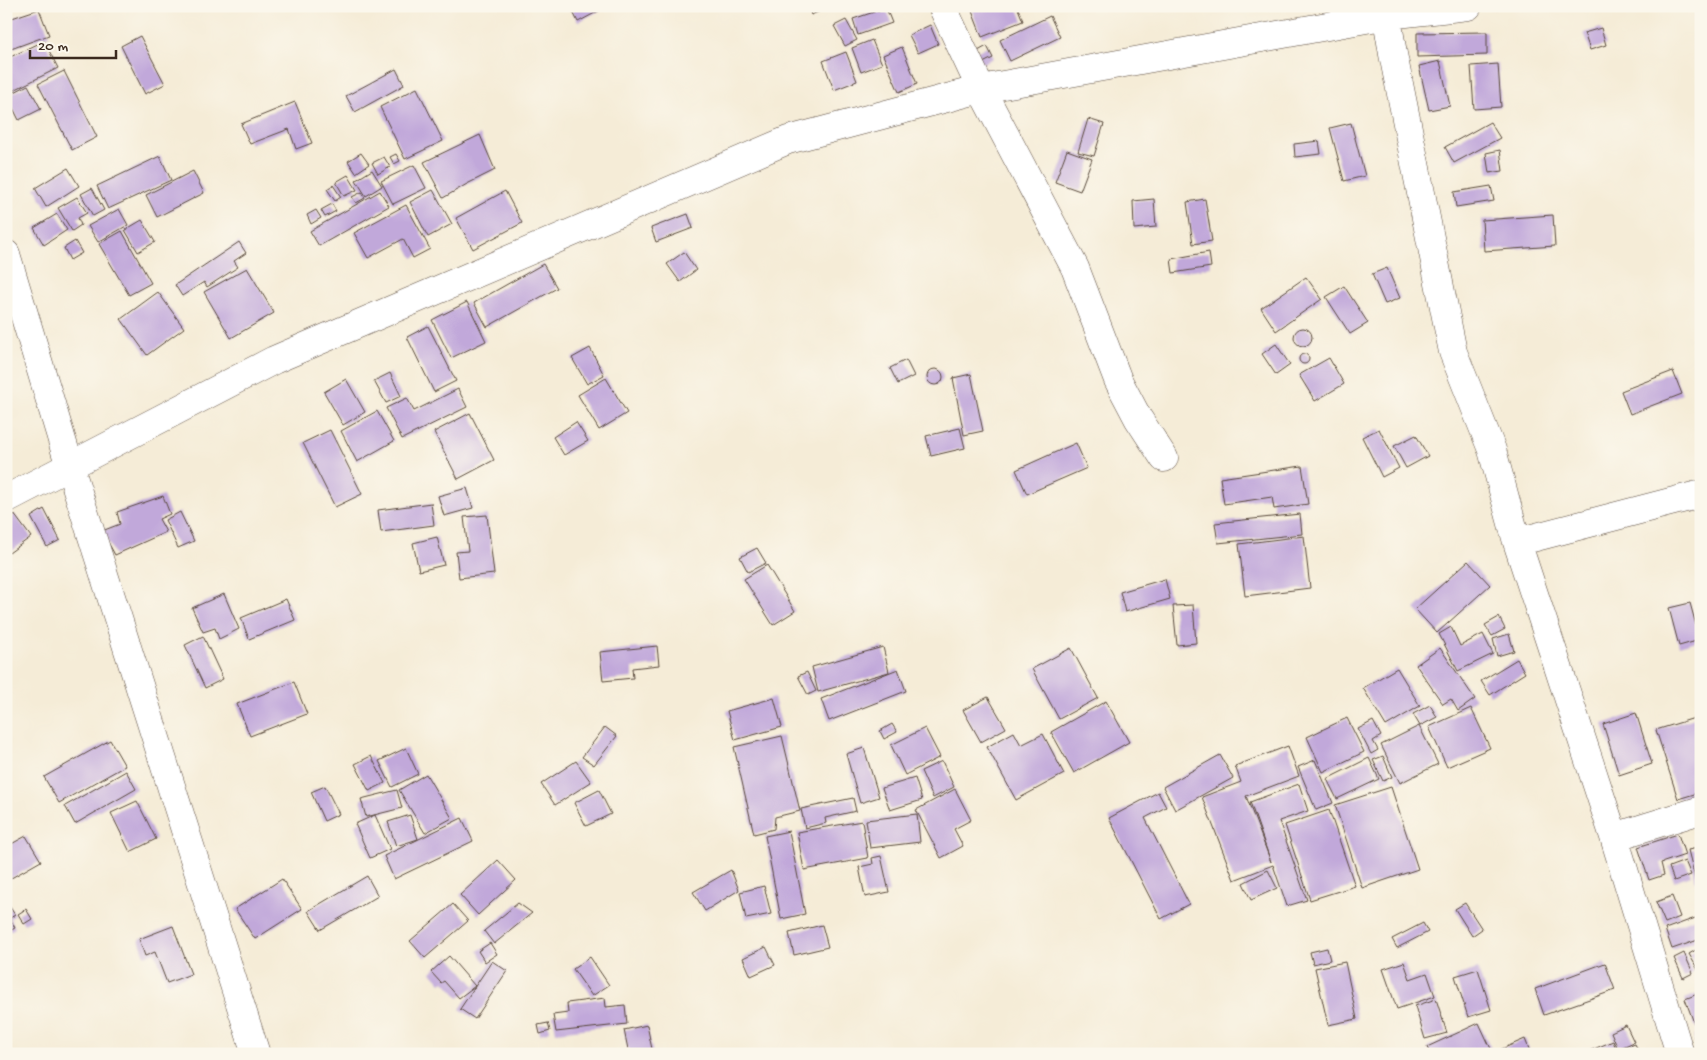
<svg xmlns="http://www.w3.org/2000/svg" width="1707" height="1060" font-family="'Gochi Hand',sans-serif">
<rect width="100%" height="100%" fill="#fbf7ec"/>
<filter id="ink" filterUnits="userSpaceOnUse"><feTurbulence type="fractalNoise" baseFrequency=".02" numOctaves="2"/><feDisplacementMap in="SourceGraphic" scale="10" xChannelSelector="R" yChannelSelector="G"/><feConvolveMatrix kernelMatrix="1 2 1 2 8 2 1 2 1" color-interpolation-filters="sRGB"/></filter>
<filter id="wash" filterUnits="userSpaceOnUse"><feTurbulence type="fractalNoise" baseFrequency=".0096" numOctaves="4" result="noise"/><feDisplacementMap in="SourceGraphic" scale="20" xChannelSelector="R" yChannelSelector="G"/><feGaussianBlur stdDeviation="1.12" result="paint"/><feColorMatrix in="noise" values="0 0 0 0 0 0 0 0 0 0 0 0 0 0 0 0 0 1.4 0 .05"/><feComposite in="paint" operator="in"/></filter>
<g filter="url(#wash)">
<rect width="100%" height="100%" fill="#f5ecd7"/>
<g id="blocks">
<path fill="#c1a8da" d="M 570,6 L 608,6 L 578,22 Z
M 808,6 L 832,6 L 811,15 Z
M 970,6 L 1017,6 L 1023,21 L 982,37 Z
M 886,8 L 892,23 L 858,35 L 853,19 Z
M 39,9 L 49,35 L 11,49 L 6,37 L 6,20 Z
M 1050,16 L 1060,37 L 1010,61 L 1000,40 Z
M 846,20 L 857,40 L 845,46 L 834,26 Z
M 930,25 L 938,44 L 918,53 L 909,35 Z
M 1601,28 L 1606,45 L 1590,50 L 1584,33 Z
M 1487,32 L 1487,55 L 1417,57 L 1417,33 Z
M 140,36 L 165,84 L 145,94 L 121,46 Z
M 872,40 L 882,64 L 861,72 L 852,48 Z
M 44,41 L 58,68 L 6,94 L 6,59 Z
M 987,46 L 993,58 L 975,67 L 969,56 Z
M 902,47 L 917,84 L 899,92 L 883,55 Z
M 846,52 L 857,81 L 834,90 L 823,61 Z
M 1440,61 L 1450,106 L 1429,110 L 1419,66 Z
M 1498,64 L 1501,107 L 1474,109 L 1471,66 Z
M 396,69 L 404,85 L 355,112 L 346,96 Z
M 64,71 L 97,137 L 72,150 L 38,84 Z
M 28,85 L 41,109 L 19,120 L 7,96 Z
M 417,88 L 443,141 L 405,159 L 380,107 Z
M 295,102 L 312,143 L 296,149 L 289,129 L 250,144 L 241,124 Z
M 1088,119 L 1104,124 L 1094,156 L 1078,152 Z
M 1490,122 L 1500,138 L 1454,163 L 1445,147 Z
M 1351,123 L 1365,176 L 1344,181 L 1330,128 Z
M 480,135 L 495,170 L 467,184 L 443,198 L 424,162 Z
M 1319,141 L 1321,154 L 1295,157 L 1294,144 Z
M 1067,150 L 1092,159 L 1080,191 L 1055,182 Z
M 1500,150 L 1503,171 L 1489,173 L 1486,153 Z
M 361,153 L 369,164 L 356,173 L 348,161 Z
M 396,154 L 400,161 L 394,164 L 390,157 Z
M 160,156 L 171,180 L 108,209 L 97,186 Z
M 384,157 L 390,167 L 378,174 L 372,163 Z
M 414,165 L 426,188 L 393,204 L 381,181 Z
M 68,168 L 79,186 L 46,207 L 35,188 Z
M 372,170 L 382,186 L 366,196 L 356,180 Z
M 193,171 L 204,193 L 157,217 L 146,195 Z
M 348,175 L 357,190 L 344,196 L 336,182 Z
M 333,185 L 341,197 L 335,201 L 327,189 Z
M 1491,186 L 1494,201 L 1456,207 L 1454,192 Z
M 92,188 L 104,210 L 93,216 L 81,194 Z
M 433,190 L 452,224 L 428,237 L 410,202 Z
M 380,191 L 389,206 L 319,246 L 310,231 Z
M 505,191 L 522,223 L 473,249 L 456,218 Z
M 362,192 L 365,198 L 356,203 L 352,197 Z
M 77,197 L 87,213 L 78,218 L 81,225 L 72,231 L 58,208 Z
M 1154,199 L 1156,227 L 1134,229 L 1133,201 Z
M 1205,199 L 1212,241 L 1193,244 L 1187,202 Z
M 332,204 L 336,211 L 325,217 L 321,210 Z
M 406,205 L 430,249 L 413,258 L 403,239 L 368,258 L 354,233 Z
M 119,209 L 128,225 L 98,242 L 88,226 Z
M 316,210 L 321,218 L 311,224 L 307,215 Z
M 57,214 L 67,230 L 44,245 L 34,228 Z
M 688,214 L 693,228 L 656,242 L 651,228 Z
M 1553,215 L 1555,246 L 1484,251 L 1482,220 Z
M 142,220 L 155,242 L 138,252 L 125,230 Z
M 122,231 L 151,283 L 129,295 L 99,244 Z
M 75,241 L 82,253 L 70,260 L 64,248 Z
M 239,242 L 246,253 L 234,261 L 238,267 L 207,287 L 204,282 L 182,296 L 175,285 Z
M 684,252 L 696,270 L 680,282 L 667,264 Z
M 1209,252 L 1211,267 L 1173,273 L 1171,259 Z
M 543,264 L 557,288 L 487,327 L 474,303 Z
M 247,268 L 274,313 L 231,338 L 204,292 Z
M 1387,268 L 1400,298 L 1385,304 L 1372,274 Z
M 1306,277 L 1322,299 L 1276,331 L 1261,308 Z
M 1344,286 L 1368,323 L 1350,334 L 1326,297 Z
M 158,292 L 184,328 L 147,355 L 121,319 Z
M 467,302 L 486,341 L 451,358 L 432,320 Z
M 428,326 L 456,381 L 434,392 L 407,337 Z
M1294 337a9 9 0 1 1 18 0a9 9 0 1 1-18 0Z
M 1276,344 L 1290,365 L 1276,375 L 1262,354 Z
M 590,348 L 604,375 L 587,384 L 572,358 Z
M1299 359a5 5 0 1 1 10 0a5 5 0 1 1-10 0Z
M 1329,358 L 1344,384 L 1315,401 L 1299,375 Z
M 906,360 L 914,376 L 898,384 L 890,368 Z
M927 377a8 8 0 1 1 16 0a8 8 0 1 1-16 0Z
M 1673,371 L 1682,394 L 1630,414 L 1621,391 Z
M 390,373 L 401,396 L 386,403 L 374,381 Z
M 971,374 L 983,431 L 964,435 L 953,378 Z
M 606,378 L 627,413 L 599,430 L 578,395 Z
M 346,379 L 365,412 L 343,425 L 324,392 Z
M 458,389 L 467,407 L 402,439 L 386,408 L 407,398 L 414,411 Z
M 377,411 L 394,441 L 357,462 L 341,431 Z
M 470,413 L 494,460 L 458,479 L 434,432 Z
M 576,422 L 588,441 L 564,455 L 553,437 Z
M 960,428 L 965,448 L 931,456 L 926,436 Z
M 1379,429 L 1399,468 L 1382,477 L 1362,437 Z
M 330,430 L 362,494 L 335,507 L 303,443 Z
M 1416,435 L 1428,456 L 1406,468 L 1394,446 Z
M 1076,443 L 1087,468 L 1027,494 L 1016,470 Z
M 1302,466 L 1308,504 L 1274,509 L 1272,497 L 1224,504 L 1220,478 Z
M 467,488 L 473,508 L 444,516 L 438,496 Z
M 163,496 L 170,514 L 159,519 L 166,532 L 115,555 L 102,531 L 120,524 L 117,512 Z
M 431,503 L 434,525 L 381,532 L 378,510 Z
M 44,509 L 60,540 L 47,547 L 31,517 Z
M 180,512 L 194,541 L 178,548 L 165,520 Z
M 14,514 L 31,537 L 9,553 L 6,549 L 6,520 Z
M 1300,514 L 1302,534 L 1218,543 L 1215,523 Z
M 487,515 L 494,574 L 459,578 L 456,552 L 468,551 L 464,517 Z
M 1304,536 L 1310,588 L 1245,596 L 1239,544 Z
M 437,537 L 444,565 L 419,571 L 413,543 Z
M 757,548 L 766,563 L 748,572 L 740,557 Z
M 1468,561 L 1490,585 L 1437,633 L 1415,609 Z
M 767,565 L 795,611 L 773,625 L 744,579 Z
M 1165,579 L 1170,599 L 1125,612 L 1120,592 Z
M 224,594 L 239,629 L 219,639 L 215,628 L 203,632 L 192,608 Z
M 286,599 L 295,620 L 249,639 L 241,618 Z
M 1690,603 L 1700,640 L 1679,646 L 1669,608 Z
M 1193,605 L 1196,643 L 1177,645 L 1173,606 Z
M 1499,617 L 1505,629 L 1492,636 L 1485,625 Z
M 1451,627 L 1460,646 L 1483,634 L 1493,654 L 1458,671 L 1439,634 Z
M 1509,634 L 1514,651 L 1497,656 L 1493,639 Z
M 203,636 L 223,679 L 205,688 L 185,645 Z
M 657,646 L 659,665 L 632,668 L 633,678 L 603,681 L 600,652 Z
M 883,647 L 889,672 L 818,692 L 812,667 Z
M 1071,648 L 1098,698 L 1059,719 L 1032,669 Z
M 1440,648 L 1475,699 L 1458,711 L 1451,699 L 1443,704 L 1416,665 Z
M 1517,659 L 1525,673 L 1490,695 L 1481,681 Z
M 1397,668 L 1420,706 L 1386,726 L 1363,688 Z
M 898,669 L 906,691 L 829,721 L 821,699 Z
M 807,672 L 816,691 L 808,695 L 798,676 Z
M 294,682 L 307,714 L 250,736 L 237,704 Z
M 988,697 L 1006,728 L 981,742 L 963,710 Z
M 774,698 L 782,727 L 735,740 L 727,711 Z
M 1106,701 L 1129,742 L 1074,773 L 1051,732 Z
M 1430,705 L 1437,717 L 1420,726 L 1413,714 Z
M 1471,708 L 1490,748 L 1447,767 L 1429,727 Z
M 1636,713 L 1652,764 L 1619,775 L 1603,724 Z
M 1701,716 L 1701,792 L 1678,799 L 1656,730 Z
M 1347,718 L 1364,752 L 1323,772 L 1307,737 Z
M 1373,721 L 1381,736 L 1373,741 L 1378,750 L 1371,754 L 1358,729 Z
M 892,724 L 897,732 L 884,739 L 880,731 Z
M 1419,726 L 1438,764 L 1400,783 L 1381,745 Z
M 605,727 L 617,736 L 594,765 L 582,757 Z
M 925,728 L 940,757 L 905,775 L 891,745 Z
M 1014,732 L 1021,745 L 1043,734 L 1064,774 L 1016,800 L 987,747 Z
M 782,736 L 800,811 L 775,817 L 774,829 L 754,834 L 734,747 Z
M 110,740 L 125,766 L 59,803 L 44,777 Z
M 1288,746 L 1299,776 L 1246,796 L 1271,862 L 1250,802 L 1299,784 L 1308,811 L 1279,821 L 1307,900 L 1287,906 L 1273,865 L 1234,880 L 1202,797 L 1241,782 L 1235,766 Z
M 406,748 L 418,774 L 392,787 L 379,761 Z
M 864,748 L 879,797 L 860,803 L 846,754 Z
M 1220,755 L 1233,778 L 1175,810 L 1163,787 Z
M 371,756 L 385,783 L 369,791 L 355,764 Z
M 1383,756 L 1392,777 L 1383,781 L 1373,760 Z
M 1369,758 L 1379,779 L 1337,799 L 1327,779 Z
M 1315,760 L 1333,803 L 1316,810 L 1298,767 Z
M 576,761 L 591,782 L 555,805 L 541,784 Z
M 942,761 L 954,787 L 933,798 L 921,771 Z
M 126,771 L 136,789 L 75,824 L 65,806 Z
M 426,774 L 452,818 L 425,833 L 399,790 Z
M 915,778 L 922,800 L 890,810 L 882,788 Z
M 325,786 L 339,814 L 324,821 L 311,792 Z
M 1391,787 L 1418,869 L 1362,888 L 1335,805 Z
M 955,789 L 971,820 L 954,829 L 963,846 L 941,858 L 916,810 Z
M 397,790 L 402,808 L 366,817 L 361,799 Z
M 599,790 L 611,814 L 586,826 L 574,803 Z
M 1158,792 L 1166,807 L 1145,818 L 1189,904 L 1161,919 L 1109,818 Z
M 853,798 L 856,811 L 825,818 L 826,823 L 805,828 L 801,809 Z
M 137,801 L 156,839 L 130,852 L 111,813 Z
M 1329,810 L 1355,886 L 1310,900 L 1285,825 Z
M 917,814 L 920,842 L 870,848 L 866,820 Z
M 375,815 L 390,849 L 370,858 L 355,824 Z
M 410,815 L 418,839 L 396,846 L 388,822 Z
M 462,818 L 473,841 L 394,879 L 384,856 Z
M 862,821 L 868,858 L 804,870 L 797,832 Z
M 789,831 L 805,914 L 781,919 L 765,836 Z
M 1678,834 L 1685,855 L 1661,863 L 1664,875 L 1649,880 L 1638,847 Z
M 26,836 L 41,861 L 6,881 L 6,847 Z
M 1698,848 L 1701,859 L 1701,880 L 1696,882 L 1688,850 Z
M 881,856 L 889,892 L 865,897 L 859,867 L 873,864 L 872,858 Z
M 498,860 L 516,880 L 478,915 L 460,895 Z
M 1685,861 L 1691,875 L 1674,881 L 1669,867 Z
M 731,870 L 739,890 L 705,911 L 693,892 Z
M 1268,870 L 1277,888 L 1251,900 L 1243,883 Z
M 367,876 L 378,896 L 320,930 L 308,911 Z
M 282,879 L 302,909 L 255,939 L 235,909 Z
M 764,886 L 771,914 L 746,919 L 740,892 Z
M 1672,896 L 1680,917 L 1665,923 L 1656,902 Z
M 6,901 L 15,915 L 10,918 L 15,928 L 6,933 Z
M 518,903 L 532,913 L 494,944 L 484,931 Z
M 1465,903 L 1482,929 L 1472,936 L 1455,909 Z
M 453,904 L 468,921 L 425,958 L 410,941 Z
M 26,909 L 32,919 L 24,924 L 18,914 Z
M 1701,916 L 1701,939 L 1672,949 L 1665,929 Z
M 1423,923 L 1428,932 L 1397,948 L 1392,939 Z
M 822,925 L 828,947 L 794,955 L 789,933 Z
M 173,926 L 191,974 L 167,983 L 155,952 L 145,956 L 139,939 Z
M 490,943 L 497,954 L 485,962 L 478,951 Z
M 766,947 L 775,965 L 751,976 L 743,958 Z
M 1701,947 L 1701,975 L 1689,954 Z
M 1327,948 L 1330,960 L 1313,964 L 1310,952 Z
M 1684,953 L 1693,973 L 1683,978 L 1674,958 Z
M 449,956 L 475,986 L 459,998 L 444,981 L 441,983 L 431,972 Z
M 590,957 L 609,985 L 592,996 L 573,969 Z
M 492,961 L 507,971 L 475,1019 L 460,1009 Z
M 1345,962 L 1357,1019 L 1328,1025 L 1315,968 Z
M 1404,962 L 1410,979 L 1427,973 L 1435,996 L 1397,1009 L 1383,969 Z
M 1605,963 L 1615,990 L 1544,1015 L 1535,989 Z
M 1478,969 L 1491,1010 L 1468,1017 L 1455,976 Z
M 1700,993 L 1701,1026 L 1696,1028 L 1685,999 Z
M 605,998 L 606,1007 L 625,1005 L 627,1024 L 556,1032 L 553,1015 L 568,1013 L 567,1003 Z
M 1436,999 L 1447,1033 L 1425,1039 L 1415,1006 Z
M 548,1023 L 550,1031 L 540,1034 L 538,1025 Z
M 1479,1023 L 1492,1051 L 1485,1054 L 1430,1054 L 1427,1047 Z
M 647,1025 L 653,1054 L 629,1054 L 624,1030 Z
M 1626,1025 L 1634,1042 L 1618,1049 L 1611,1032 Z
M 1701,1034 L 1701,1054 L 1698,1054 L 1694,1036 Z
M 1525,1039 L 1531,1054 L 1490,1054 Z
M 1613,1041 L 1617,1051 L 1635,1044 L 1640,1054 L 1590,1054 L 1589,1051 Z"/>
</g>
</g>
<g filter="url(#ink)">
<use href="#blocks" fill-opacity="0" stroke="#57473a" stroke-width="1"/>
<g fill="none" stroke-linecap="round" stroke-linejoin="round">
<defs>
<path id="street" d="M 942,6 L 981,89 L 1075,268 L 1118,380 L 1138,418 L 1164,458
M 1385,6 L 1393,54 L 1453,352 L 1492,450 L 1517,542 L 1614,837 L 1680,1054
M 6,254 L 70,467 L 256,1054
M 6,499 L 274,360 L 788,140 L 981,89 L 1388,15 L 1468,6
M 1517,542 L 1701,494
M 1614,837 L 1701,810"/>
</defs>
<use href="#street" stroke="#57473a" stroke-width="29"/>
<use href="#street" stroke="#fff" stroke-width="28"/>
</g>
</g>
<rect width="1707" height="1060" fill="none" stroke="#fbf7ec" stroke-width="25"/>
<path d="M30 50v8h86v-8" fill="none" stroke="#3b2a1e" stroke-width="2.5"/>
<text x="38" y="50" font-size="15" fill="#3b2a1e" stroke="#fbf7ec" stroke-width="4" paint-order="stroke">20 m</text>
</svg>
